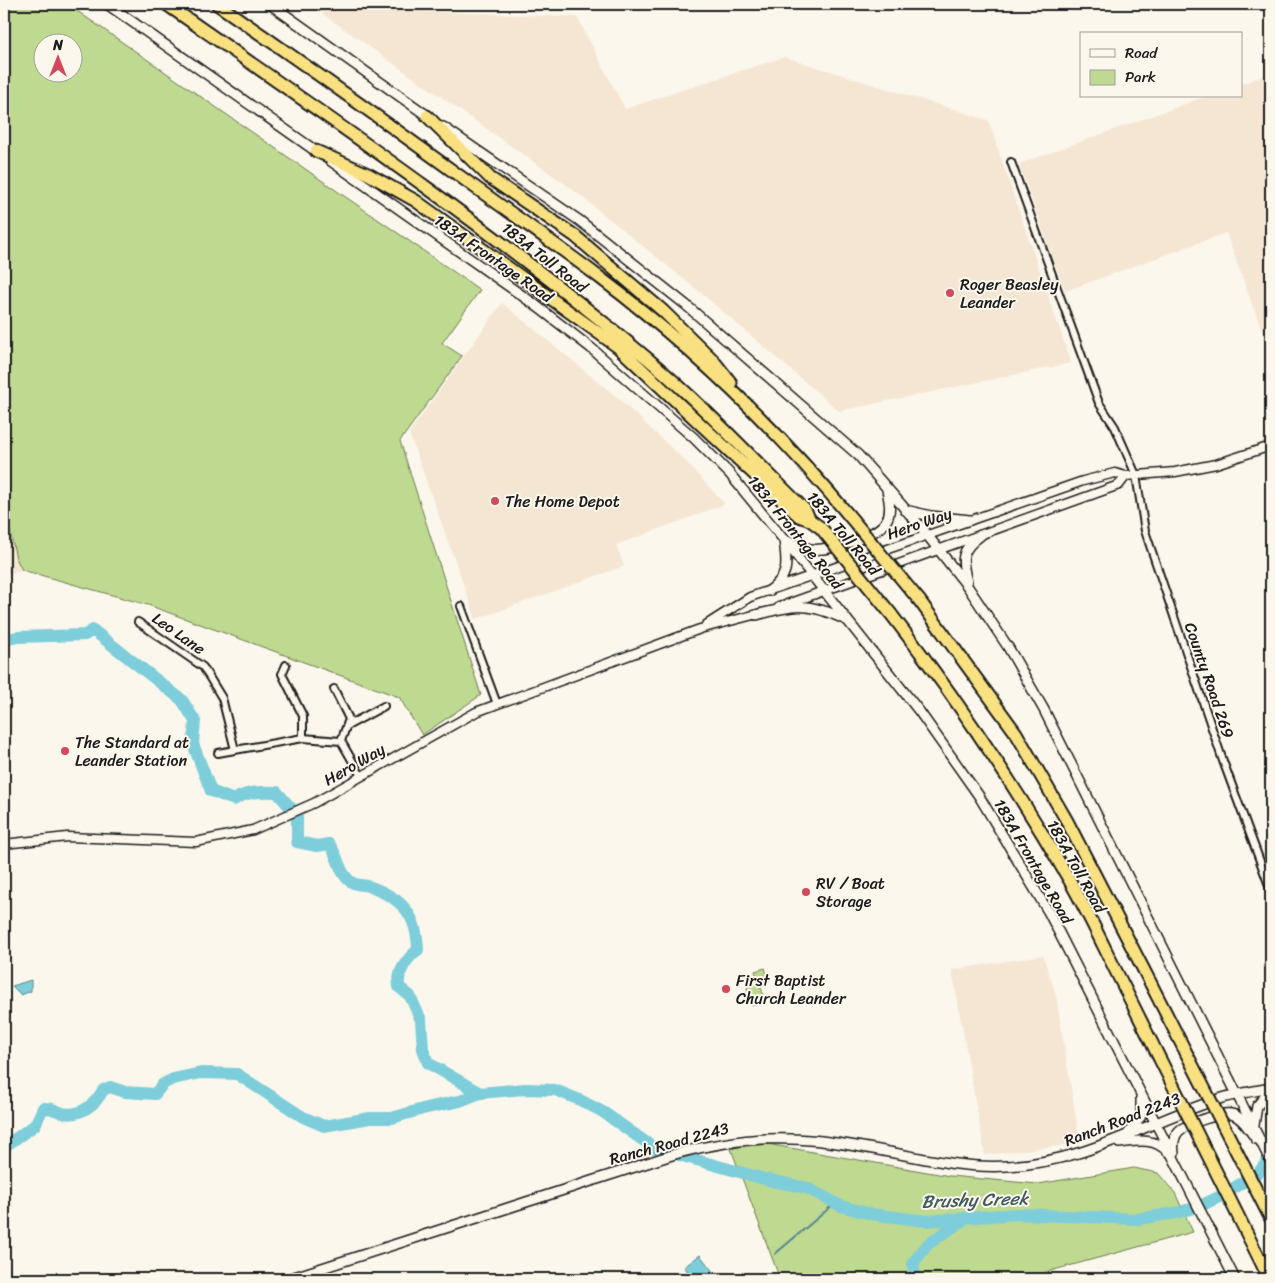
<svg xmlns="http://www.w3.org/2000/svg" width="1275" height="1283" font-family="Sriracha,sans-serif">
<rect width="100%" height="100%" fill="#fbf7ec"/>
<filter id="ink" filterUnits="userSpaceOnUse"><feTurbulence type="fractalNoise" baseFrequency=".02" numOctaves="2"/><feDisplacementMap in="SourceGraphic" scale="10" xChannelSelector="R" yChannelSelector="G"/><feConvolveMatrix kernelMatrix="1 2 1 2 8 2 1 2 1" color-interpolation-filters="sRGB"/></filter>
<g filter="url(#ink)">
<path fill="#f4e6d2" d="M 313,7 L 577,17 L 625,109 L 784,57 L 988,120 L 1071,363 L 839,411 L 701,293 L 571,188 Z
M 1266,75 L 1271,90 L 1271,355 L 1226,233 L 1065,291 L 1019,164 L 1207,96 L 1241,96 L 1241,84 Z
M 502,303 L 618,398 L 684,460 L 725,504 L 616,545 L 624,566 L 476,619 L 409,433 Z
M 4,505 L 16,558 L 22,570 L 4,575 Z
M 1043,955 L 1056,996 L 1080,1143 L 985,1155 L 952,970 Z"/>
<path fill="#bed990" stroke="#6d7a56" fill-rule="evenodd" d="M 4,4 L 67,4 L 480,290 L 442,343 L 462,356 L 400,441 L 481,695 L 422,735 L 399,697 L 148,605 L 22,570 L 16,558 L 4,505 ZM 42,42 L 72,42 L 72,72 L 42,72 Z
M 765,968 L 769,981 L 760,985 L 765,999 L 752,1006 L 747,990 L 748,984 L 758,981 L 755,971 Z
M 756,1142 L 950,1176 L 1038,1184 L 1134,1168 L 1158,1173 L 1175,1193 L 1193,1232 L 1021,1279 L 780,1279 L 731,1149 Z"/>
<path fill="#7ecdda" stroke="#57868e" d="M 31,980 L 31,991 L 21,995 L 12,986 Z
M 700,1255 L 714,1273 L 706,1279 L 694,1279 L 684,1267 Z"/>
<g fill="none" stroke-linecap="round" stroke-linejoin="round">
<path stroke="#57868e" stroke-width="2" d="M 775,1254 L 834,1204"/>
<path stroke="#7ecdda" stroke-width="12" d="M 4,640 L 17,637 L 85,635 L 93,630 L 182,700 L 195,721 L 193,744 L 211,791 L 234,800 C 246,791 263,791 277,792 L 297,815 L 297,842 L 317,846 L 329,844 C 339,855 339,876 353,883 C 357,885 364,885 368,886 C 402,898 417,914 418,950 C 407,958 397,972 399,987 L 410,996 L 421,1020 L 423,1049 L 428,1063 L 480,1093
M 4,1145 L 8,1144 L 35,1125 L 43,1108 C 51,1107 56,1111 63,1113 C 80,1117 96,1104 103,1090 L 110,1087 L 125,1092 L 155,1094 L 163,1084 L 173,1079 L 201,1073 L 237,1074 L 303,1117 L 324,1126 L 370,1118 L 392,1118 L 426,1108 L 460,1101 L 480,1093 L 525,1089 L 555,1090 L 580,1100 L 603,1112 L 654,1148 L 768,1180 L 807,1188 L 841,1206 L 871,1214 L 927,1221 L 1016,1214 L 1138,1219 L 1175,1213 L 1198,1207 L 1221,1196 L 1259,1172 L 1271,1157
M 915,1279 L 913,1263 L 928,1244 L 963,1220"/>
<defs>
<path id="minor" d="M 1011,162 L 1099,403 L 1115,427 L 1136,475 L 1145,531 L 1223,761 L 1271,891
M 461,606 L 497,704
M 138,622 L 203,667 L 222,698 L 235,750
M 286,665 L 282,674 L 303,716 L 303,738
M 334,689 L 349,719 L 341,741
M 347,726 L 384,706
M 218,753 L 303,738 L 341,741 L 361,776"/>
<path id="tertiary" d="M 779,607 L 1119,485 L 1126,476
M 706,625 L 750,597 L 1083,481 L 1115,473 L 1126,476 L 1175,472 L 1216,464 L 1271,446
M 4,844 L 67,837 L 196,842 L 253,830 L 314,803 L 476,712 L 700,629 L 761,613"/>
<path id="secondary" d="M 107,4 L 320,154
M 270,4 L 432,119
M 443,127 L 580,221 L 686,305 L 858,455 L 920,526 L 968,587 L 1008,647 L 1044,710 L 1271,1162
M 331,161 L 534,304 L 591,348 L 694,438 L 729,473 L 784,540 L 919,711 L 979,796 L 1049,913 L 1235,1279
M 905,510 L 931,516 L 970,520
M 785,540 C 793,543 802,548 811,549 C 827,552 878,536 886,521 C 892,512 889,500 887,490
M 967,582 C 961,559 960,550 981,535
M 769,591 C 790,575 787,564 784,540
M 756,615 C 795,605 808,601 846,620
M 1254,1125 L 1257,1106 L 1271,1090
M 1128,1134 L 1141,1116 L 1141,1097
M 1119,1143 C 1137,1141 1154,1137 1168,1152
M 1174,1153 C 1173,1146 1173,1137 1179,1131 C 1186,1124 1221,1112 1231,1114 C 1242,1116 1250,1131 1256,1139
M 288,1279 L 675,1154 C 742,1136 793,1134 862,1147 C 910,1155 958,1169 1008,1166 C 1089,1161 1142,1124 1216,1100 C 1234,1094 1253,1091 1271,1088"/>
<path id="motorway" d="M 166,4 C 330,118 495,231 648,359 C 704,406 754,460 805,510 L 810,520 L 821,528
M 217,4 C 303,63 388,124 472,185 C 515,216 557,245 599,277 C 692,347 777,429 851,518
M 427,116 L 490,178 L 575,236 L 663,311 L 712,359 L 731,383
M 316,151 L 368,174 L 416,201 L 618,347 L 799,516 L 810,520
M 919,600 L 1016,733 L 1067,821 L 1151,984
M 891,614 C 957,699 1017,788 1070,881 C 1090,916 1107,954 1125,989
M 1263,1266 L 1270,1279"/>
</defs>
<use href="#minor" stroke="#1c1c1c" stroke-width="10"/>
<use href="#tertiary" stroke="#1c1c1c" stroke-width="11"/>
<use href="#secondary" stroke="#1c1c1c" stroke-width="12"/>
<use href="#motorway" stroke="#1c1c1c" stroke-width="15"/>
<use href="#minor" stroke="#fbf7ec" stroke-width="6"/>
<use href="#tertiary" stroke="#fbf7ec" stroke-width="8"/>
<use href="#secondary" stroke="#fbf7ec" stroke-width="9"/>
<use href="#motorway" stroke="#f9e181" stroke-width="11"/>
<defs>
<path id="motorway-bridge" d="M 851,518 L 919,600
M 821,528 L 891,614
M 1151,984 L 1271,1219
M 1125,989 L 1263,1266"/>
</defs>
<use href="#motorway-bridge" stroke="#1c1c1c" stroke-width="15" stroke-linecap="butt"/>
<use href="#motorway-bridge" stroke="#f9e181" stroke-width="11"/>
</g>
</g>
<g fill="#d1495b" stroke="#fbf7ec" stroke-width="2">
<circle cx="950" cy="293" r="5"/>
<circle cx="495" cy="501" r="5"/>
<circle cx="65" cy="751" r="5"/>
<circle cx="806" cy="892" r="5"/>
<circle cx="726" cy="989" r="5"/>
</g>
<g text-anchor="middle" stroke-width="4" stroke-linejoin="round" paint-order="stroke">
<g font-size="16" fill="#1c1c1c" stroke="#fbf7ec">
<text transform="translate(545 257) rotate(38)" y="6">183A Toll Road</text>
<text transform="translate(494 258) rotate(35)" y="6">183A Frontage Road</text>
<text transform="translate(919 523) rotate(-19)" y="6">Hero Way</text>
<text transform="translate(796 532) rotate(51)" y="6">183A Frontage Road</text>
<text transform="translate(844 533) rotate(50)" y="6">183A Toll Road</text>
<text transform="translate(179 633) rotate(35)" y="6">Leo Lane</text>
<text transform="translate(1210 680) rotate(71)" y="6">County Road 269</text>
<text transform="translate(354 764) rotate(-30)" y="6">Hero Way</text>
<text transform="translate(1034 861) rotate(60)" y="6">183A Frontage Road</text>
<text transform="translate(1077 866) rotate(61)" y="6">183A Toll Road</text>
<text transform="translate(1122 1119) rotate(-21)" y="6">Ranch Road 2243</text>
<text transform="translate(669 1143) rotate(-15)" y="6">Ranch Road 2243</text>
</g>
<g font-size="16" fill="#1c1c1c" stroke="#fbf7ec" text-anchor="start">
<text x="960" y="290">Roger Beasley<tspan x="960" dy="18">Leander</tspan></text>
<text x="505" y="507">The Home Depot</text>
<text x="75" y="748">The Standard at<tspan x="75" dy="18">Leander Station</tspan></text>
<text x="816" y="889">RV / Boat<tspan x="816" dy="18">Storage</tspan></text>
<text x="736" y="986">First Baptist<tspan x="736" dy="18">Church Leander</tspan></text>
</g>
<g font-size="18" font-style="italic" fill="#3e5a5e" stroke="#fbf7ec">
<text transform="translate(975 1200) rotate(-2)" y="6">Brushy Creek</text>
</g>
</g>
<rect width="1275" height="1283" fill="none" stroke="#fbf7ec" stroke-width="20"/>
<rect x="10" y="10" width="1255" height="1263" fill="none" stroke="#1c1c1c" stroke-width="2" filter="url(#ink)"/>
<rect x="1080" y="32" width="162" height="65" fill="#fbf7ec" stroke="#a29f99"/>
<rect x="1090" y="49" width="25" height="8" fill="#fbf7ec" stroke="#a29f99"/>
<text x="1125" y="58" font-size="15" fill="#1c1c1c">Road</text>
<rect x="1090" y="70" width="25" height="15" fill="#bed990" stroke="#a29f99"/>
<text x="1125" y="82" font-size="15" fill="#1c1c1c">Park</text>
<g transform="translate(58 58)"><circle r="24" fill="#fbf7ec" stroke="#a29f99"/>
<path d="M0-4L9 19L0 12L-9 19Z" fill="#d1495b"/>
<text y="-8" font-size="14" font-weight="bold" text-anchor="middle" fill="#1c1c1c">N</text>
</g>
</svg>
